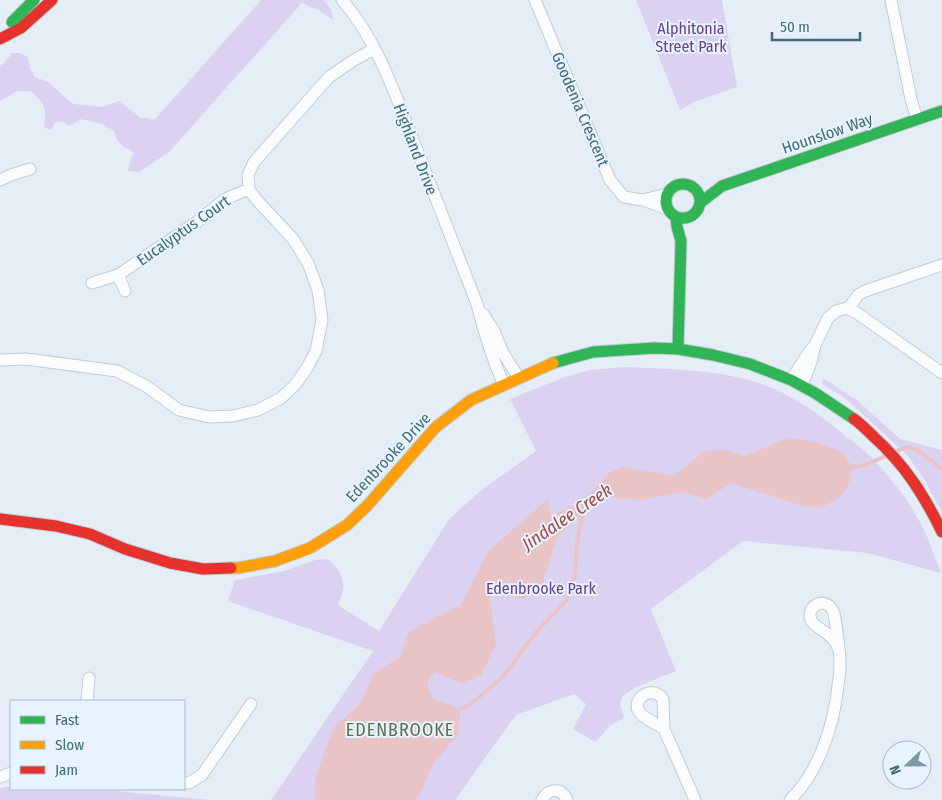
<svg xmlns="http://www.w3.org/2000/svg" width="942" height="800" font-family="'Fira Sans Condensed',sans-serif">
<rect width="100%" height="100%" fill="#e5eef7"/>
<path fill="#dbd2f1" d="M 261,0 L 324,0 L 332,11 L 333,20 L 317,9 L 309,7 L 302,3 L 169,152 L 139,172 L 128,171 L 130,160 L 134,153 L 130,149 L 125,148 L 117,140 L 114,131 L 102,124 L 82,119 L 68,126 L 62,121 L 55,123 L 51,130 L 44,127 C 47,107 45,105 31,91 L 17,91 L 0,101 L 0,66 L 5,62 L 12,53 L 20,53 L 28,57 L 30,68 L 35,77 L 48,82 L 73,104 L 103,107 L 119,101 L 141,118 L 147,118 L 152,120 L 157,117 Z
M 636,0 L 722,0 L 737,87 L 694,102 L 680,110 Z
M 626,367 C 663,369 699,369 736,377 C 778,385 809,406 842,433 C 851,440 862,448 871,457 C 888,475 905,495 917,517 C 927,533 934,555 941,573 L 867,553 L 743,541 L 651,609 L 676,671 L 636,687 L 622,697 L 620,703 L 624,718 L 611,725 L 595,742 L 573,729 L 586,704 L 574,694 L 516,715 L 455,800 L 271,800 L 373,651 L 228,601 L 235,580 L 284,571 L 315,560 L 328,559 C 345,574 347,584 338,605 L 379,631 L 450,518 L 484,488 L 536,451 L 510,399 L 565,377 L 589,370 Z
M 824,379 L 837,387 L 858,401 L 900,439 L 942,450 L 942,512 L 924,479 L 908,456 L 845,398 L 822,384 L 822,382 Z
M 11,786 L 11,789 L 105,790 L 209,800 L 0,800 L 0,788 Z"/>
<path fill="#e8c4c7" d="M 788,438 L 817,442 L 842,452 L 853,468 L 847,489 L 836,500 L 820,508 L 805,507 L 731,483 L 707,499 L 681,492 L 640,500 L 601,496 L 582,515 L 557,537 L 540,591 L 523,599 L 499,593 L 490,598 L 496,645 L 481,675 L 462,684 L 435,672 L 427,682 L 432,698 L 460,709 L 459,734 L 434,762 L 420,794 L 414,800 L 315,800 L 315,779 L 333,728 L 360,704 L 373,674 L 401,656 L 408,632 L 461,605 L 488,551 L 548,499 L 551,516 L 581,503 L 610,472 L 624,467 L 674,476 L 704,451 L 727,450 L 744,456 Z"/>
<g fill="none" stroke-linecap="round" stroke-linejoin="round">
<path stroke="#e8c4c7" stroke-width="4" d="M 894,453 C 898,451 902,448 906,448 C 916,446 934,463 942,469
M 849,468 L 868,464 L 888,455
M 457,710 L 468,706 L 502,678 L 536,632 L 566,601 L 575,575 L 577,543 L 582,515 L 582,511"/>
<defs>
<path id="street" d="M 342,0 C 377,39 396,97 415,145 C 436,198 456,251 477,304 C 484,333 492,358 504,385
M 535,0 L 610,180 L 624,197 L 643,200 L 668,209
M 891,0 L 911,99 L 917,120
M 0,180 L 11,175 L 30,169
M 643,200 L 667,194
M 118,275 L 125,291
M 92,283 L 118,275 L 197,222 L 225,199 L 249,189
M 849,308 L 858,295 L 865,291 L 942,265
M 483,314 L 494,331 L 503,353 L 519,378
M 0,360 L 26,359 L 117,371 L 146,386 L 179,410 L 209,417 L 233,416 L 258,410 L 281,398 L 295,385 L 307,368 L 316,351 L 322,320 L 318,290 L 308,263 L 293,239 L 255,198 L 249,189 L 248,175 L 254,162 L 329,77 L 354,60 L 374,49
M 791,380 L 807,355 L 814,346
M 802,385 L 811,362 L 815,345 L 828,318 L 836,311 L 847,308 L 857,313 L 942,373
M 87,701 L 89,678
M 664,729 C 657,724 647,720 641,714 C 628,701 651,683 663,699 L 664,729 L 695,800
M 0,777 L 11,773
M 184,783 L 189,783 L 202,775 L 251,704
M 542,800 C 548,788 562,787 567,800
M 790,800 C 819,772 834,725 838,685 C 839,679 840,672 840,666 C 840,648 837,630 834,613 C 827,595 805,605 811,620 C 813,626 827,632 832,638 C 835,641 837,644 838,648"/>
<path id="fast" d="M 12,22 L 34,0
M666 201a17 17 0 1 1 34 0a17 17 0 1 1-34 0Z
M 700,203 L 722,186 L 942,111
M 676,217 L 677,227 L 681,241 L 678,349
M 553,363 L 593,352 L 654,348 L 678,349 L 713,355 L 750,364 L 791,380 L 815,393 L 854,419"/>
<path id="slow" d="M 231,568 L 238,568 L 275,561 L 310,548 L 347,525 L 367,506 L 436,427 L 471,400 L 553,363"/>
<path id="jam" d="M 0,39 L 21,28 L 52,0
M 854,419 C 861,424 868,431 874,437 C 905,465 924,495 942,532
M 0,519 L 56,526 L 90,534 L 125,549 L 170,563 L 203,569 L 231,568"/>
</defs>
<use href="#street" stroke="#becdd4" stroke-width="13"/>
<use href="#fast" stroke="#bfcdd5" stroke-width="13"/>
<use href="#slow" stroke="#bfcdd5" stroke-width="13"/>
<use href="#jam" stroke="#bfcdd5" stroke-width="13"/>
<use href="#street" stroke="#fbfcfe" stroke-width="11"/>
<use href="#fast" stroke="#30b455" stroke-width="11"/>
<use href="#slow" stroke="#ff9f0a" stroke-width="11"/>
<use href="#jam" stroke="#e5322d" stroke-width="11"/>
</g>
<g text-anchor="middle" stroke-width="4" stroke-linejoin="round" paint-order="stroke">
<g font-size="16" fill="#6a4089" stroke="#e7f3ff">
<text x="691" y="34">Alphitonia<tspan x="691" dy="18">Street Park</tspan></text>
<text x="541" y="594">Edenbrooke Park</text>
</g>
<g font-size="16" fill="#446b76" stroke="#e7f3ff">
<text transform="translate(581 109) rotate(67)" y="6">Goodenia Crescent</text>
<text transform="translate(827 133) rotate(-19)" y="6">Hounslow Way</text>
<text transform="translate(416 149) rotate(69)" y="6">Highland Drive</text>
<text transform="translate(183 230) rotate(-35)" y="6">Eucalyptus Court</text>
<text transform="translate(388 457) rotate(-47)" y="6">Edenbrooke Drive</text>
</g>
<g font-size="18" font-style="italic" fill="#a24744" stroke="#e7f3ff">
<text transform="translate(567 517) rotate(-34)" y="6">Jindalee Creek</text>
</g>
<g font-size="18" letter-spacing="1" fill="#5b7148" stroke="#e7f3ff">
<text x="400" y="736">EDENBROOKE</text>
</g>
</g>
<rect x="10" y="700" width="175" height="90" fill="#e7f3ff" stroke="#a6bdc8"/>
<rect x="20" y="716" width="25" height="8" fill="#30b455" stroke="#a6bdc8"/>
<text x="55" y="725" font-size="15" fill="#446b76">Fast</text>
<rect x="20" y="741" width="25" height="8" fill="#ff9f0a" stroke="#a6bdc8"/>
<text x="55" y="750" font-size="15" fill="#446b76">Slow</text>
<rect x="20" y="766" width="25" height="8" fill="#e5322d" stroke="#a6bdc8"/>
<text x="55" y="775" font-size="15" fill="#446b76">Jam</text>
<g transform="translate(907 765) rotate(248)"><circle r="24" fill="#e7f3ff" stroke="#a6bdc8"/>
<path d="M0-4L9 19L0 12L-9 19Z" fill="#7c99a3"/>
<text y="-8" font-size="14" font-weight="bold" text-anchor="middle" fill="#446b76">N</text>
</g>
<path d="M772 32v8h88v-8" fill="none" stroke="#446b76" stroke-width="2.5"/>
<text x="780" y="32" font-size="15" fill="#446b76" stroke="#e7f3ff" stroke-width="4" paint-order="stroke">50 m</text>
</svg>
